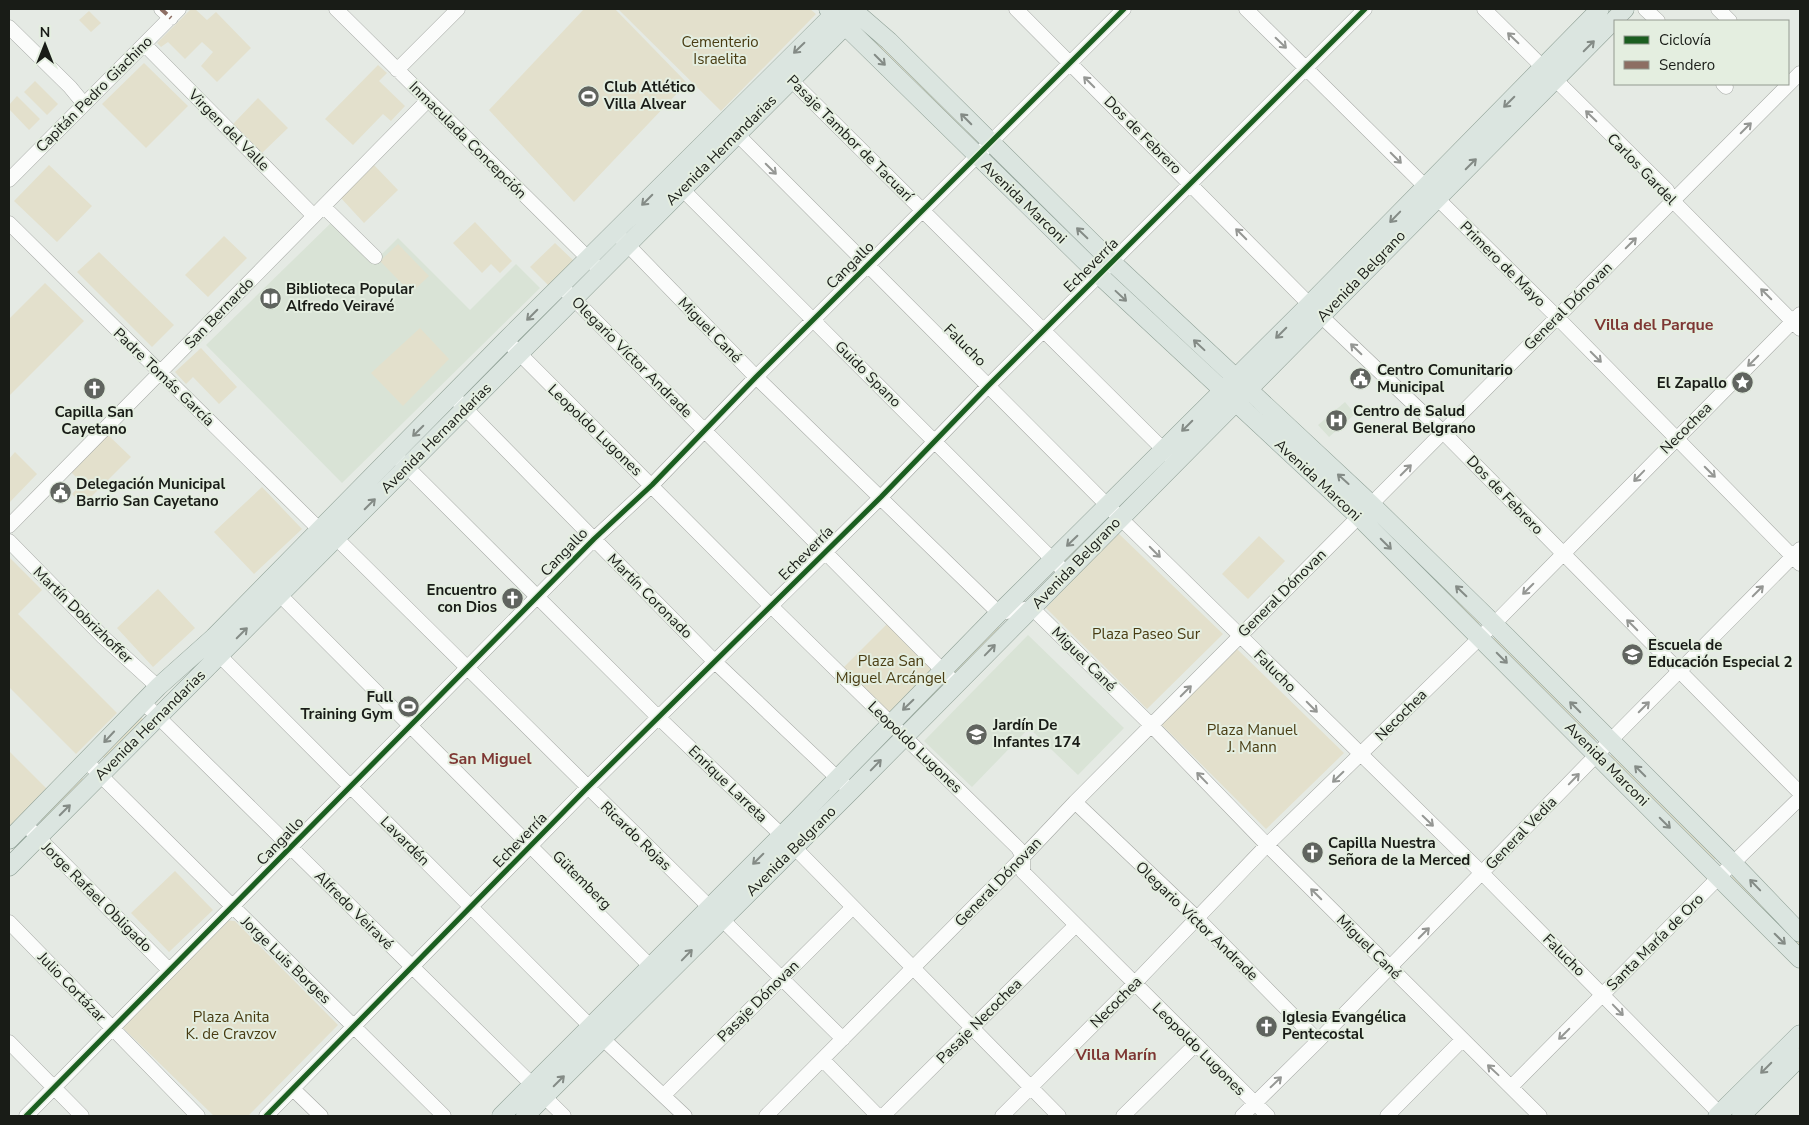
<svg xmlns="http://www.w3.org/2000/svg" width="1809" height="1125" font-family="'Nunito Sans',sans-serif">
<rect width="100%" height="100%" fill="#e5eae4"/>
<path fill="#d9e3d6" d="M 335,219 L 376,260 L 398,238 L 470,310 L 516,264 L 540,288 L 342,483 L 206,345 Z
M 1345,402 L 1355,414 L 1329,437 L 1318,425 Z
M 1028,635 L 1124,728 L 1078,775 L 1029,728 L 972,787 L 924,741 Z"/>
<path fill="#e3e0cc" d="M 191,9 L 195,9 L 207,20 L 216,12 L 251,48 L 217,82 L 201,66 L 213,52 L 202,42 L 185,59 L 168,42 L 161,47 L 157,43 Z
M 584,9 L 615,9 L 687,83 L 574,202 L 489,110 Z
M 618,9 L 810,9 L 816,14 L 721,111 Z
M 89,11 L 101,23 L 91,32 L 79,20 Z
M 862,23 L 980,138 L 973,145 L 856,30 Z
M 144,63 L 188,106 L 146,148 L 102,104 Z
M 378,65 L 387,73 L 379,81 L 405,106 L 391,121 L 383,114 L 353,145 L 325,119 Z
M 35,81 L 58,104 L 47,115 L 24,92 Z
M 17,96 L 40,119 L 29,130 L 9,109 L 9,105 Z
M 258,98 L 288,128 L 262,153 L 233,124 Z
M 49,165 L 92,206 L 57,242 L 14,201 Z
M 374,165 L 398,190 L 364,223 L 340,197 Z
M 475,222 L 512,261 L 500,273 L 491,264 L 482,273 L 453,243 Z
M 224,236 L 247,258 L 208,297 L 185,275 Z
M 555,243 L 575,262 L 550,287 L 530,267 Z
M 398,244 L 429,276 L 411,293 L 380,261 Z
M 99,252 L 174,325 L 152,347 L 77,272 Z
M 45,283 L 84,321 L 9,396 L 9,319 Z
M 420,328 L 449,359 L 403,406 L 371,373 Z
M 201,348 L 237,387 L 219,404 L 193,377 L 186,384 L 175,372 Z
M 106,433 L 131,457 L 83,505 L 72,494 L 82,483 L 69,470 Z
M 15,452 L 37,474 L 9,503 L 9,459 Z
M 262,487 L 302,529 L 254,574 L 214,532 Z
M 1106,513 L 1112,519 L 1066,565 L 1060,559 Z
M 1375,515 L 1481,621 L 1476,626 L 1370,520 Z
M 1117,532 L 1223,634 L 1147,709 L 1046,608 Z
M 1259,536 L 1285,561 L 1248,599 L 1222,574 Z
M 9,557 L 42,590 L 18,614 L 117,713 L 76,754 L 9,687 Z
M 158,589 L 195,628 L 153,667 L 117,628 Z
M 889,622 L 937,670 L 891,716 L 844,667 Z
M 998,626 L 1004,632 L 958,678 L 952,672 Z
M 1497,635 L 1599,736 L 1593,742 L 1491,641 Z
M 1237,649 L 1344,753 L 1266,829 L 1160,723 Z
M 943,681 L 948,686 L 907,725 L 903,720 Z
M 141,717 L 145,721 L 106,760 L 102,756 Z
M 9,751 L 50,792 L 9,832 Z
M 1615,751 L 1718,857 L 1712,862 L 1609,757 Z
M 81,777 L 85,781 L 43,823 L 39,819 Z
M 175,871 L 213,910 L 169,952 L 131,913 Z
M 1735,873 L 1800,942 L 1800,951 L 1731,878 Z
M 224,920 L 235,921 L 338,1025 L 248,1116 L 214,1116 L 122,1027 Z"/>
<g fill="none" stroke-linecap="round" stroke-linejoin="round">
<defs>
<path id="minor" d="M 161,9 L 171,18
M 336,9 L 595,265
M 1016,9 L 1321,316 L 1443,432 L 1800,793
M 1246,9 L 1557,317 L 1800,564
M 1484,9 L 1667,190 L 1673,201 L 1800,329
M 1645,9 L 1658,21
M 1718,9 L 1730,21
M 9,27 L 70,87 L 84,104
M 144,44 L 314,216
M 397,70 L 458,9
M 785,74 L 1177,463
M 1723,84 L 1726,87
M 731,128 L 1108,506 L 1482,873 L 1722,1116
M 9,180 L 179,9
M 676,183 L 1060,567
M 324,207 L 375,257
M 9,223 L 320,530 L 336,538 L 843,1039
M 621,238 L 756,377 L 999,613 L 1032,608 L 1151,725 L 1267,845 L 1540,1116
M 567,292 L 950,678
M 506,340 L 771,606 L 1018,848 L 1023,857 L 1023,872 L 1268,1116
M 458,401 L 714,661 L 851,791
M 400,460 L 658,717 L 794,847 L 1059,1116
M 9,526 L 428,100
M 9,541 L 103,637 L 158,687
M 273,588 L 657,973
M 213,649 L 602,1038 L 685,1116
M 144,703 L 564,1116
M 87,762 L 444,1116
M 1075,802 L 1197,918 L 1318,1041
M 25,824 L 169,970
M 9,922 L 198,1116
M 9,1042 L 82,1116
M 823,1060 L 878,1116
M 1511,1087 L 1726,870 L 1800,798
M 294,1090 L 321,1116
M 664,1095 L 852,908
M 26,1116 L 594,539 L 652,485 L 756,377 L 1124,9
M 266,1116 L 587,788 L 881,497 L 988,386 L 1365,9
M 766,1116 L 1023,857 L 1075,802 L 1800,73
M 883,1116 L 1076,925
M 1002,1116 L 1134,984 L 1267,845 L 1494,624 L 1800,314
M 1123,1116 L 1195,1045
M 1242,1116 L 1318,1041 L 1610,741 L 1800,549
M 1387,1116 L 1462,1040"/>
<path id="major" d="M 828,9 L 1099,275 L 1359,517 L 1800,959
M 852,9 L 889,41 L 1112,262 L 1371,504 L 1494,624 L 1733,863 L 1800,933
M 9,840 L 158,687 L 214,637 L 506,340 L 839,9
M 9,867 L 853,18
M 501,1116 L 795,822 L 999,613 L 1310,304 L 1600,9
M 525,1116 L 851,791 L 1625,9
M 1717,1116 L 1800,1034
M 1741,1116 L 1800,1057"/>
</defs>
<use href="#minor" stroke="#a3a6a2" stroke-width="15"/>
<use href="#major" stroke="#8fa096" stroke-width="19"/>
<use href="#minor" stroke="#fbfcfb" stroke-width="14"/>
<use href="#major" stroke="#dbe5e0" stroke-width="18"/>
<path stroke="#8d6e63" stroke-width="4" stroke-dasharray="8 4" stroke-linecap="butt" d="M 161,9 L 171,18"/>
<defs>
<path id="cycleway" d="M 26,1116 L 594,539 L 652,485 L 756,377 L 1124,9
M 266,1116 L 587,788 L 881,497 L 988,386 L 1365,9"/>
</defs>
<use href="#cycleway" stroke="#e4eee0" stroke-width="8"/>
<use href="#cycleway" stroke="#1b5e20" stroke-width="5"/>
</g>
<defs><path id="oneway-shaft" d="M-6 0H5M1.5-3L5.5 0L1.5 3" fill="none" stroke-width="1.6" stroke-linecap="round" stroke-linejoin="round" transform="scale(1.25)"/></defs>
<g stroke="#959794">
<use href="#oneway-shaft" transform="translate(1513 38) rotate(-136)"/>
<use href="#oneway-shaft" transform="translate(1281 43) rotate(44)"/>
<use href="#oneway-shaft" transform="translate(1089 82) rotate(-135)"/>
<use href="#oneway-shaft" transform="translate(1591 116) rotate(-136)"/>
<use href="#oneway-shaft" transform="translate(1746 128) rotate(-45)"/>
<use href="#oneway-shaft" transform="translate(1396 158) rotate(45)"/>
<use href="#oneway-shaft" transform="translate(771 169) rotate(45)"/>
<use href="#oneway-shaft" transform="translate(1241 234) rotate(-135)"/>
<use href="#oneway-shaft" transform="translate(1631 243) rotate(-45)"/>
<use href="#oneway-shaft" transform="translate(1766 294) rotate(-135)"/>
<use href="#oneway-shaft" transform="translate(1356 349) rotate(-136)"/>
<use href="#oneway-shaft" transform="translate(1596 357) rotate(45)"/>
<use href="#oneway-shaft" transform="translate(1753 361) rotate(135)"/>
<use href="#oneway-shaft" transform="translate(1406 470) rotate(-45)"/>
<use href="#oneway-shaft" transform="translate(1710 472) rotate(45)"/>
<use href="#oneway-shaft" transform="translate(1639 476) rotate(134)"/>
<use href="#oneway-shaft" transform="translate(1155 552) rotate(45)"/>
<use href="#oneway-shaft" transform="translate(1528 589) rotate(135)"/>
<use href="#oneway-shaft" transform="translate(1758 591) rotate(-45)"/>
<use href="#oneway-shaft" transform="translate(1632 625) rotate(-135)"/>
<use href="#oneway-shaft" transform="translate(1186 691) rotate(-45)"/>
<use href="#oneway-shaft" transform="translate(1312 707) rotate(45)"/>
<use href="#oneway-shaft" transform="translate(1644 707) rotate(-45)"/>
<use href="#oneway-shaft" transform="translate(1338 777) rotate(136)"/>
<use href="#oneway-shaft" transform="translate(1202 778) rotate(-134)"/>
<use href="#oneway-shaft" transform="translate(1574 779) rotate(-46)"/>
<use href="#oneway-shaft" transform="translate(1428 821) rotate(44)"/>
<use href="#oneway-shaft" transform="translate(1316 894) rotate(-135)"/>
<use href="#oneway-shaft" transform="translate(1424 933) rotate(-45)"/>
<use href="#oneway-shaft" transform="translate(1618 1010) rotate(46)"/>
<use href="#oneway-shaft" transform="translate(1564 1034) rotate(135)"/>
<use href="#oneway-shaft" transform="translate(1493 1070) rotate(-137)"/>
<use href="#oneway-shaft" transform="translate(1276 1082) rotate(-44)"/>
</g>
<g stroke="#848b86">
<use href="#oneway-shaft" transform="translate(1589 46) rotate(-45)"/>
<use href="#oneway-shaft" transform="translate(799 48) rotate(136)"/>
<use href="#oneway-shaft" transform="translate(880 60) rotate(45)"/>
<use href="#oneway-shaft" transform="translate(1509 102) rotate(135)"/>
<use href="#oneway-shaft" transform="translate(966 119) rotate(-135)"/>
<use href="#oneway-shaft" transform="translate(1471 164) rotate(-45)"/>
<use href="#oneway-shaft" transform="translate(647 200) rotate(135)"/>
<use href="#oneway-shaft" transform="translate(1395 217) rotate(134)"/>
<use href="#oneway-shaft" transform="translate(1082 233) rotate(-136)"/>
<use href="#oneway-shaft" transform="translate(1121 296) rotate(43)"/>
<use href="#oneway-shaft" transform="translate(532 315) rotate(135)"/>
<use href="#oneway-shaft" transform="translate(1281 333) rotate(135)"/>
<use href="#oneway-shaft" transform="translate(1199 345) rotate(-137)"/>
<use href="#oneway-shaft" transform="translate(1187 426) rotate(135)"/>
<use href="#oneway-shaft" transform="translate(418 431) rotate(135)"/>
<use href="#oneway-shaft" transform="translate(1343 479) rotate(-138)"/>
<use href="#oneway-shaft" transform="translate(370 504) rotate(-45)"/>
<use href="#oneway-shaft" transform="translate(1072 541) rotate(136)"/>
<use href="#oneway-shaft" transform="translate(1386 544) rotate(45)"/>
<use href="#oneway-shaft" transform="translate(1461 591) rotate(-136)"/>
<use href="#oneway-shaft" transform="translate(242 633) rotate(-45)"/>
<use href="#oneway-shaft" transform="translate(990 650) rotate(-46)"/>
<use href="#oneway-shaft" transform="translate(1502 658) rotate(45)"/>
<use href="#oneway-shaft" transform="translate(908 705) rotate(136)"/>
<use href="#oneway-shaft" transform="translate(1575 707) rotate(-135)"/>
<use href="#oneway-shaft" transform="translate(109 737) rotate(133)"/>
<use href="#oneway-shaft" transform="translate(876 765) rotate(-46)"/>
<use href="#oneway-shaft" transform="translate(1640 771) rotate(-135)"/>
<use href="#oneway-shaft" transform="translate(65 810) rotate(-45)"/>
<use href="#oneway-shaft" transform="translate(1665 823) rotate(45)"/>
<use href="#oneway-shaft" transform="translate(758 859) rotate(135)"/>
<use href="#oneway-shaft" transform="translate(1755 885) rotate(-134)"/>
<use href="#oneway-shaft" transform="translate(1780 939) rotate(45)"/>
<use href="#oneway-shaft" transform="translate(687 955) rotate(-46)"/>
<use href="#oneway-shaft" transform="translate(1766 1068) rotate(135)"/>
<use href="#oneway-shaft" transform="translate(559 1081) rotate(-45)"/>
</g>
<defs>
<symbol id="stadium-disc" viewBox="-11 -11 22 22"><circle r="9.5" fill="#60645f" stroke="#e4eee0"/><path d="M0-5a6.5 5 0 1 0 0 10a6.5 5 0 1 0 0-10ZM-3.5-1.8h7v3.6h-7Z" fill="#fff"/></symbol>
<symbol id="library-disc" viewBox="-11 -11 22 22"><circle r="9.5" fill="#60645f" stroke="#e4eee0"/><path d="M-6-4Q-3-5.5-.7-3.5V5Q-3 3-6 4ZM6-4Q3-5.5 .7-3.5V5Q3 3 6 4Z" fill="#fff"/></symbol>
<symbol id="civic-disc" viewBox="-11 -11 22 22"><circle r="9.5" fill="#60645f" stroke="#e4eee0"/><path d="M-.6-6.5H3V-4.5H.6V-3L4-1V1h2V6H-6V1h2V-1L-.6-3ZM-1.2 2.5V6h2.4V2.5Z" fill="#fff"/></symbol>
<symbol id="sight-disc" viewBox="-11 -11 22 22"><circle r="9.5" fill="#60645f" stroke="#e4eee0"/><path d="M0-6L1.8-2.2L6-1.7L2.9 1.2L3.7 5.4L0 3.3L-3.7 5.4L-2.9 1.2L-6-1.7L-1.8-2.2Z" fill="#fff"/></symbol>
<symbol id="church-disc" viewBox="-11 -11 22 22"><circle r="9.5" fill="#60645f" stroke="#e4eee0"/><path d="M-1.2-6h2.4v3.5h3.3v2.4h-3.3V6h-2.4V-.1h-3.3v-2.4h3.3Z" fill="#fff"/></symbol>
<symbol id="hospital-disc" viewBox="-11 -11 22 22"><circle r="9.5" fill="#60645f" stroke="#e4eee0"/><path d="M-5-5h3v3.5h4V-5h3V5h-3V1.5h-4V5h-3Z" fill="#fff"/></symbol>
<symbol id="school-disc" viewBox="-11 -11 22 22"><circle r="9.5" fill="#60645f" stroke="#e4eee0"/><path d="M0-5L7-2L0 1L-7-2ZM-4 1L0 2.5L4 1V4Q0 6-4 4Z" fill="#fff"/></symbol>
</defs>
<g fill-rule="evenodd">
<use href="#stadium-disc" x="576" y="84" width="25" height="25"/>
<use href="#library-disc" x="258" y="286" width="25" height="25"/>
<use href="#civic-disc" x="1348" y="366" width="25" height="25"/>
<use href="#sight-disc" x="1730" y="370" width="25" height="25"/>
<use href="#church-disc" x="82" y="376" width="25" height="25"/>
<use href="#hospital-disc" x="1324" y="408" width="25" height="25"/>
<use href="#civic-disc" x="48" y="480" width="25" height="25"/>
<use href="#church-disc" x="500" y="586" width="25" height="25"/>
<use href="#school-disc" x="1620" y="642" width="25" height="25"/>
<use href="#stadium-disc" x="396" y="694" width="25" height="25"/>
<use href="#school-disc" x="964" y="722" width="25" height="25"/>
<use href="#church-disc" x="1300" y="840" width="25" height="25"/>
<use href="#church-disc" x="1254" y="1014" width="25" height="25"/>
</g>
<g text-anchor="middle" stroke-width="4" stroke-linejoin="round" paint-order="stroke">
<g font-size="15" fill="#483b11" stroke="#e4eee0">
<text x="720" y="47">Cementerio<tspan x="720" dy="17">Israelita</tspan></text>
<text x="1146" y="639">Plaza Paseo Sur</text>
<text x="891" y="666">Plaza San<tspan x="891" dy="17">Miguel Arcángel</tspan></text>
<text x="1252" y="735">Plaza Manuel<tspan x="1252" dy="17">J. Mann</tspan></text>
<text x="231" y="1022">Plaza Anita<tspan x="231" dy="17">K. de Cravzov</tspan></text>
</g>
<g font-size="15" font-weight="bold" fill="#191c17" stroke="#e4eee0" text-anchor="start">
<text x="604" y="92">Club Atlético<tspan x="604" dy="17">Villa Alvear</tspan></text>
<text x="286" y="294">Biblioteca Popular<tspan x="286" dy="17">Alfredo Veiravé</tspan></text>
<text x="1377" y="375">Centro Comunitario<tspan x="1377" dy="17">Municipal</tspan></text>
<text x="1727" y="388" text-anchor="end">El Zapallo</text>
<text x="1353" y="416">Centro de Salud<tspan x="1353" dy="17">General Belgrano</tspan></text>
<text x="94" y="417" text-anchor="middle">Capilla San<tspan x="94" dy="17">Cayetano</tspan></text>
<text x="76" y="489">Delegación Municipal<tspan x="76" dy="17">Barrio San Cayetano</tspan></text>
<text x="497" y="595" text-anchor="end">Encuentro<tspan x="497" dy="17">con Dios</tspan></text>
<text x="1648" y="650">Escuela de<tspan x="1648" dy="17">Educación Especial 2</tspan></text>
<text x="393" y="702" text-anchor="end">Full<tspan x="393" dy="17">Training Gym</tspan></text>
<text x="993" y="730">Jardín De<tspan x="993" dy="17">Infantes 174</tspan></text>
<text x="1328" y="848">Capilla Nuestra<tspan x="1328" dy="17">Señora de la Merced</tspan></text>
<text x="1282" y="1022">Iglesia Evangélica<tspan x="1282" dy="17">Pentecostal</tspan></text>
</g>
<g font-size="15" fill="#191c17" stroke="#e4eee0">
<text transform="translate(94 94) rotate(-45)" y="5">Capitán Pedro Giachino</text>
<text transform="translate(229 130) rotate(45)" y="5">Virgen del Valle</text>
<text transform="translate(1143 135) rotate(45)" y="5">Dos de Febrero</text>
<text transform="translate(850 138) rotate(45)" y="5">Pasaje Tambor de Tacuarí</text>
<text transform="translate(468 140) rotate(45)" y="5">Inmaculada Concepción</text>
<text transform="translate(721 150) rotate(-45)" y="5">Avenida Hernandarias</text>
<text transform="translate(1642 169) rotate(46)" y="5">Carlos Gardel</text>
<text transform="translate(1024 202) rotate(44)" y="5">Avenida Marconi</text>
<text transform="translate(1503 264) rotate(45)" y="5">Primero de Mayo</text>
<text transform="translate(850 265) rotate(-45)" y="5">Cangallo</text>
<text transform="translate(1091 265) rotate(-45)" y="5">Echeverría</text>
<text transform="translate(1361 276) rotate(-46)" y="5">Avenida Belgrano</text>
<text transform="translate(1568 306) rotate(-45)" y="5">General Dónovan</text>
<text transform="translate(219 313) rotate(-46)" y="5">San Bernardo</text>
<text transform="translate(710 330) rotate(46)" y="5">Miguel Cané</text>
<text transform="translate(965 345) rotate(45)" y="5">Falucho</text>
<text transform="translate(632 357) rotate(45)" y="5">Olegario Víctor Andrade</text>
<text transform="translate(868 374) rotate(45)" y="5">Guido Spano</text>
<text transform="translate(164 377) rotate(44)" y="5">Padre Tomás García</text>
<text transform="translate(1686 428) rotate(-45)" y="5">Necochea</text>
<text transform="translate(595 430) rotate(44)" y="5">Leopoldo Lugones</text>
<text transform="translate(436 438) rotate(-45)" y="5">Avenida Hernandarias</text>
<text transform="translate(1318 480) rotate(43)" y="5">Avenida Marconi</text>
<text transform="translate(1505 495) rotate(46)" y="5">Dos de Febrero</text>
<text transform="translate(564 552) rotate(-46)" y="5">Cangallo</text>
<text transform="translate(806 553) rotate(-45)" y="5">Echeverría</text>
<text transform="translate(1076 563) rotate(-46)" y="5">Avenida Belgrano</text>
<text transform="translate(1282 593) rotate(-45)" y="5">General Dónovan</text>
<text transform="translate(650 596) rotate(45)" y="5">Martín Coronado</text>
<text transform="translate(83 615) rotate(44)" y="5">Martín Dobrizhoffer</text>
<text transform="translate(1084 659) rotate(45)" y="5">Miguel Cané</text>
<text transform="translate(1275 671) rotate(45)" y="5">Falucho</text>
<text transform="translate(1401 715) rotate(-45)" y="5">Necochea</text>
<text transform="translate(150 725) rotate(-45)" y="5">Avenida Hernandarias</text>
<text transform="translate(915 747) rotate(44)" y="5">Leopoldo Lugones</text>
<text transform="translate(1607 764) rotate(45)" y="5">Avenida Marconi</text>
<text transform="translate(728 784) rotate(44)" y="5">Enrique Larreta</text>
<text transform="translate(1521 833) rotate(-46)" y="5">General Vedia</text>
<text transform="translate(636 836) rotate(44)" y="5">Ricardo Rojas</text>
<text transform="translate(520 840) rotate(-46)" y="5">Echeverría</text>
<text transform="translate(280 841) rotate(-46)" y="5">Cangallo</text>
<text transform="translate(405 841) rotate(45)" y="5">Lavardén</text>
<text transform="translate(791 851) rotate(-45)" y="5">Avenida Belgrano</text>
<text transform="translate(582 880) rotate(45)" y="5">Gütemberg</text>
<text transform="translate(998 882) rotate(-46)" y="5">General Dónovan</text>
<text transform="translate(97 897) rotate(45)" y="5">Jorge Rafael Obligado</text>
<text transform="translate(354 910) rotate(45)" y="5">Alfredo Veiravé</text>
<text transform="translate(1197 921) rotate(44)" y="5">Olegario Víctor Andrade</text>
<text transform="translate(1655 942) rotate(-45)" y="5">Santa María de Oro</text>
<text transform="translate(1369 947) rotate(45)" y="5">Miguel Cané</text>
<text transform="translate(1564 955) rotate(45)" y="5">Falucho</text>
<text transform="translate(286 960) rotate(44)" y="5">Jorge Luis Borges</text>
<text transform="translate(72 987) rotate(46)" y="5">Julio Cortázar</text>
<text transform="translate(758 1001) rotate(-45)" y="5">Pasaje Dónovan</text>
<text transform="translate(1116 1002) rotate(-45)" y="5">Necochea</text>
<text transform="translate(979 1021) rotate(-45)" y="5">Pasaje Necochea</text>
<text transform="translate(1199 1049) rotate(45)" y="5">Leopoldo Lugones</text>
</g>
<g font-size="16" font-weight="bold" fill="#7e3733" stroke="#e4eee0">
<text x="1654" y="330">Villa del Parque</text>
<text x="490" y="764">San Miguel</text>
<text x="1116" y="1060">Villa Marín</text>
</g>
</g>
<rect width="1809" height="1125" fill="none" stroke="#191c17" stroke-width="20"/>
<rect x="1614" y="20" width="175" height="65" fill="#e4eee0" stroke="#939a90"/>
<rect x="1624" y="36" width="25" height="8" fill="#1b5e20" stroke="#939a90"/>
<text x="1659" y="45" font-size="15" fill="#191c17">Ciclovía</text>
<rect x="1624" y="61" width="25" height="8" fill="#8d6e63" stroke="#939a90"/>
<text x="1659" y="70" font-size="15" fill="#191c17">Sendero</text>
<g transform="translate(45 45)" stroke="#e4eee0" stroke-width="4" paint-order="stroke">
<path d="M0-4L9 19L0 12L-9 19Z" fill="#191c17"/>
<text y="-8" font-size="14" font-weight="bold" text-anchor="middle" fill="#191c17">N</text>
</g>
</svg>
